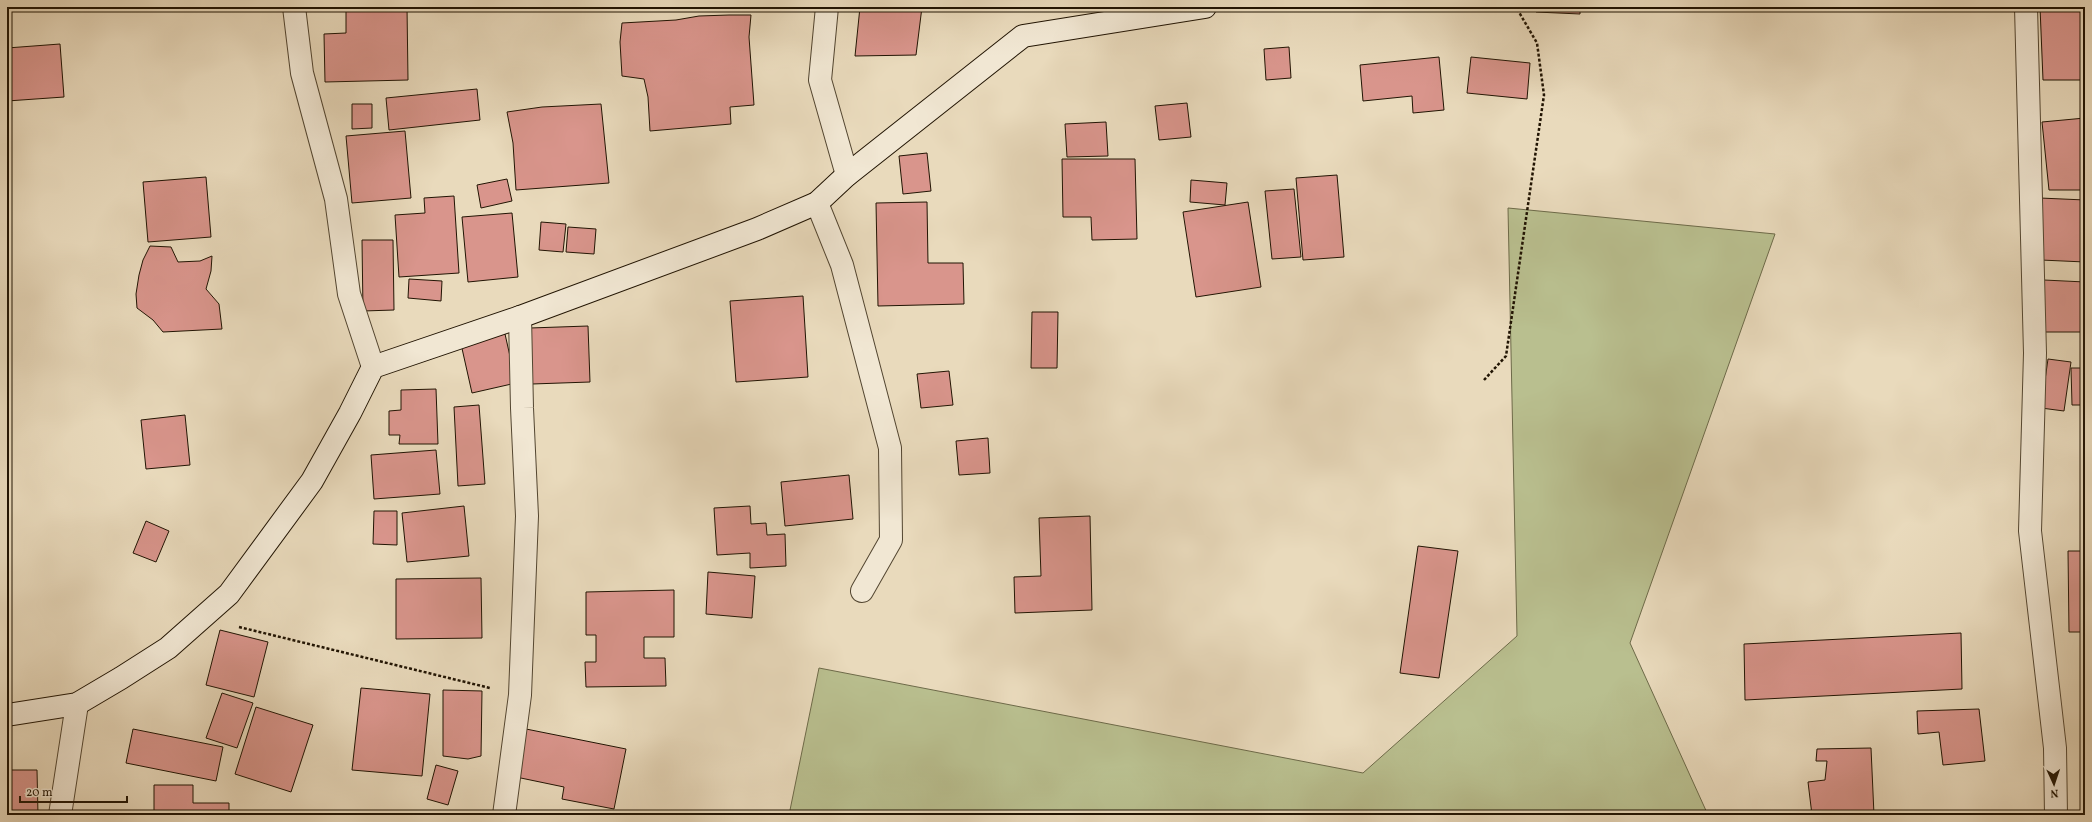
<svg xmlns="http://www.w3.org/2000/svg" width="2092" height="822" font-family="Vollkorn,serif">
<rect width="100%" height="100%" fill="#e9dabc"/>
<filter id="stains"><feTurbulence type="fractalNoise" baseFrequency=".005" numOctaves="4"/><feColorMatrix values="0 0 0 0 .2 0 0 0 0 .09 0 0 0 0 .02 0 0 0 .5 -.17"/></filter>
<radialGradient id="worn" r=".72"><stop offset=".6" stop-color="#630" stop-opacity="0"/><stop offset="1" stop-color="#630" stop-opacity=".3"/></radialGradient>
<path fill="#b9bf8f" stroke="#6d6a49" d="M 1508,208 L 1775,234 L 1630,643 L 1708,815 L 789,815 L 819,668 L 1363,773 L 1517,636 Z"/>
<path fill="#d9958c" stroke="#211403" d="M 346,7 L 407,7 L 408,80 L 325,82 L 324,34 L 346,33 Z
M 860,7 L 922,7 L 916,55 L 855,56 Z
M 1536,7 L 1580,7 L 1580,14 L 1536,12 Z
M 2040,7 L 2082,7 L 2085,80 L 2043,80 Z
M 729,15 L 751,15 L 749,37 L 754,105 L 730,107 L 731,124 L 650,131 L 648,97 L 644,79 L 622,76 L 620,42 L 622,23 L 676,20 L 699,16 Z
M 60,44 L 64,97 L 7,101 L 7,48 Z
M 1289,47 L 1291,78 L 1266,80 L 1264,49 Z
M 1439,57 L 1444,110 L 1413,113 L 1412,96 L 1363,101 L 1360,65 Z
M 1471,57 L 1530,63 L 1527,99 L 1467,93 Z
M 477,89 L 480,120 L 389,130 L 386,98 Z
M 1187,103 L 1191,137 L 1159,140 L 1155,106 Z
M 352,104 L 372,104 L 372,128 L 352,129 Z
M 601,104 L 609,183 L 516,190 L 513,143 L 507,112 L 542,107 Z
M 2085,118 L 2085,190 L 2049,190 L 2042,122 Z
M 1106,122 L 1108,156 L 1067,157 L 1065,124 Z
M 405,131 L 411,198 L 352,203 L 346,136 Z
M 927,153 L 931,191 L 903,194 L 899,156 Z
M 1062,159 L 1135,159 L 1137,239 L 1092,240 L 1091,217 L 1063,217 Z
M 1337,175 L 1344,257 L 1303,260 L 1296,178 Z
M 206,177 L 211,237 L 148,242 L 143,182 Z
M 507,179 L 512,201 L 481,208 L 477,185 Z
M 1191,180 L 1227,183 L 1225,205 L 1190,202 Z
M 1294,189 L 1301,257 L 1272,259 L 1265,191 Z
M 454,196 L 459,273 L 399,277 L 395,215 L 425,213 L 424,198 Z
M 2040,198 L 2085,200 L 2085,262 L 2041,260 Z
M 927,202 L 928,263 L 963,263 L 964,304 L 878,306 L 876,203 Z
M 1248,202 L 1261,287 L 1196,297 L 1183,212 Z
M 512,213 L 518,277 L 468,282 L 462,217 Z
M 541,222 L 566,224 L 563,252 L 539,250 Z
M 568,227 L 596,229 L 594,254 L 566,252 Z
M 362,240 L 393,240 L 394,310 L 363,311 Z
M 150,246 L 171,247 L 178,262 L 200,261 L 212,256 L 211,271 L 206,289 L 219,304 L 222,329 L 163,332 L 153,320 L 137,308 L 136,294 L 139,275 L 143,260 Z
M 409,279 L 442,281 L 441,301 L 408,298 Z
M 2044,280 L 2085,282 L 2085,332 L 2044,332 Z
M 803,296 L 808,377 L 736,382 L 730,301 Z
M 1032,312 L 1058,312 L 1057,368 L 1031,368 Z
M 588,326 L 590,382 L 532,384 L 530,328 Z
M 505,334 L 516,383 L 472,393 L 461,344 Z
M 2048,359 L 2071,362 L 2064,411 L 2041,408 Z
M 2071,368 L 2085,368 L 2085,405 L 2072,405 Z
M 949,371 L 953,405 L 921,408 L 917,374 Z
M 436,389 L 438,444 L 399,444 L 400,435 L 389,435 L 389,411 L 401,410 L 401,390 Z
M 479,405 L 485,484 L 458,486 L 454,407 Z
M 185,415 L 190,465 L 146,469 L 141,420 Z
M 988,438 L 990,473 L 959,475 L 956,441 Z
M 436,450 L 440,494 L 374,499 L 371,455 Z
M 849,475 L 853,519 L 785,526 L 781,482 Z
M 464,506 L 469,556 L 407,562 L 402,513 Z
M 750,506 L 751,524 L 766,523 L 767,535 L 785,534 L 786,566 L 750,568 L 750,553 L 717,555 L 714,508 Z
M 374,511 L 397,511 L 397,545 L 373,544 Z
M 1090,516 L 1092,610 L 1015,613 L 1014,577 L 1041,576 L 1039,518 Z
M 146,521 L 169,531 L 156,562 L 133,553 Z
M 1418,546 L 1458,551 L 1439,678 L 1400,673 Z
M 2068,551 L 2085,551 L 2085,632 L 2069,632 Z
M 708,572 L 755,576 L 752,618 L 706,614 Z
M 481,578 L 482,638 L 396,639 L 396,579 Z
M 674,590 L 674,637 L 644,637 L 644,658 L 665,658 L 666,686 L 586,687 L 585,662 L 596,662 L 596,635 L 586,635 L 586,592 Z
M 220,630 L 268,642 L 254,697 L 206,685 Z
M 1961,633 L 1962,689 L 1745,700 L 1744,644 Z
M 361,688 L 430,694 L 422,776 L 352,770 Z
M 443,690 L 482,691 L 481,756 L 468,759 L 443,756 Z
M 222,693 L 253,703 L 237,748 L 206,738 Z
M 256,707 L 313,725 L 291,792 L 235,774 Z
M 1979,709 L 1985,761 L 1943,765 L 1939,732 L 1918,734 L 1917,711 Z
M 133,729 L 223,747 L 216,781 L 126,763 Z
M 526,729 L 626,749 L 614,809 L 562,799 L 564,787 L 516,777 Z
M 1871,748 L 1874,815 L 1812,815 L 1808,782 L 1825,780 L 1827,761 L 1816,761 L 1817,749 Z
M 436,765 L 458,771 L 448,805 L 427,799 Z
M 7,770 L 37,770 L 38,815 L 7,815 Z
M 154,785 L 193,785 L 193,803 L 229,803 L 229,815 L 154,815 Z"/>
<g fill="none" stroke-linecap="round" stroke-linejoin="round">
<defs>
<path id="street" d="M 294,7 L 302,73 L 336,199 L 349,294 L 373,367
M 827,7 L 820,80 L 847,175
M 2026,7 L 2035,353 L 2030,531 L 2055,748 L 2056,815
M 817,203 L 842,265 L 890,448 L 891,540 L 862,591
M 60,815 L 77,704
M 504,815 L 520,695 L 527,516 L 522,408 L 520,317"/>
<path id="secondary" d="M 7,715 L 77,704 L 121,678 L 168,648 L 229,594 L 312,481 L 350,413 L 373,367 L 520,317 L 757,229 L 817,203 L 847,175 L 1023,36 L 1205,7"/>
</defs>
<use href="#street" stroke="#534631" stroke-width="24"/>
<use href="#secondary" stroke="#211403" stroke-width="24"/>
<path stroke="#211403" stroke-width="2.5" stroke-dasharray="3 2" stroke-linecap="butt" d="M 1484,380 L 1506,356 L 1544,95 L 1537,43 L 1516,7
M 239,627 L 490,688"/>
<use href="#street" stroke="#f1e7d3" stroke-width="22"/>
<use href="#secondary" stroke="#f1e7d3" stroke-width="22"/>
</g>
<rect width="2092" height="822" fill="none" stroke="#e9dabc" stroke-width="24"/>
<rect x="8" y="8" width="2076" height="806" fill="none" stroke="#211403" stroke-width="2"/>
<rect x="12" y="12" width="2068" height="798" fill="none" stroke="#211403"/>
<g transform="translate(2054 784) rotate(177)" stroke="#f1e7d3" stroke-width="3" paint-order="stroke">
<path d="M0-3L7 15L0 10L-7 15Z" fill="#211403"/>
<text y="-6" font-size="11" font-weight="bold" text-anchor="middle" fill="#211403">N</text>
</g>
<path d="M20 796v6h107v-6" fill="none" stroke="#211403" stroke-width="2"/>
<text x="26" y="796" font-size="12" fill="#211403" stroke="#f1e7d3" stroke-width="3" paint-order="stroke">20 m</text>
<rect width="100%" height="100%" filter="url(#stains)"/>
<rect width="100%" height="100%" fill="url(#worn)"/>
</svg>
